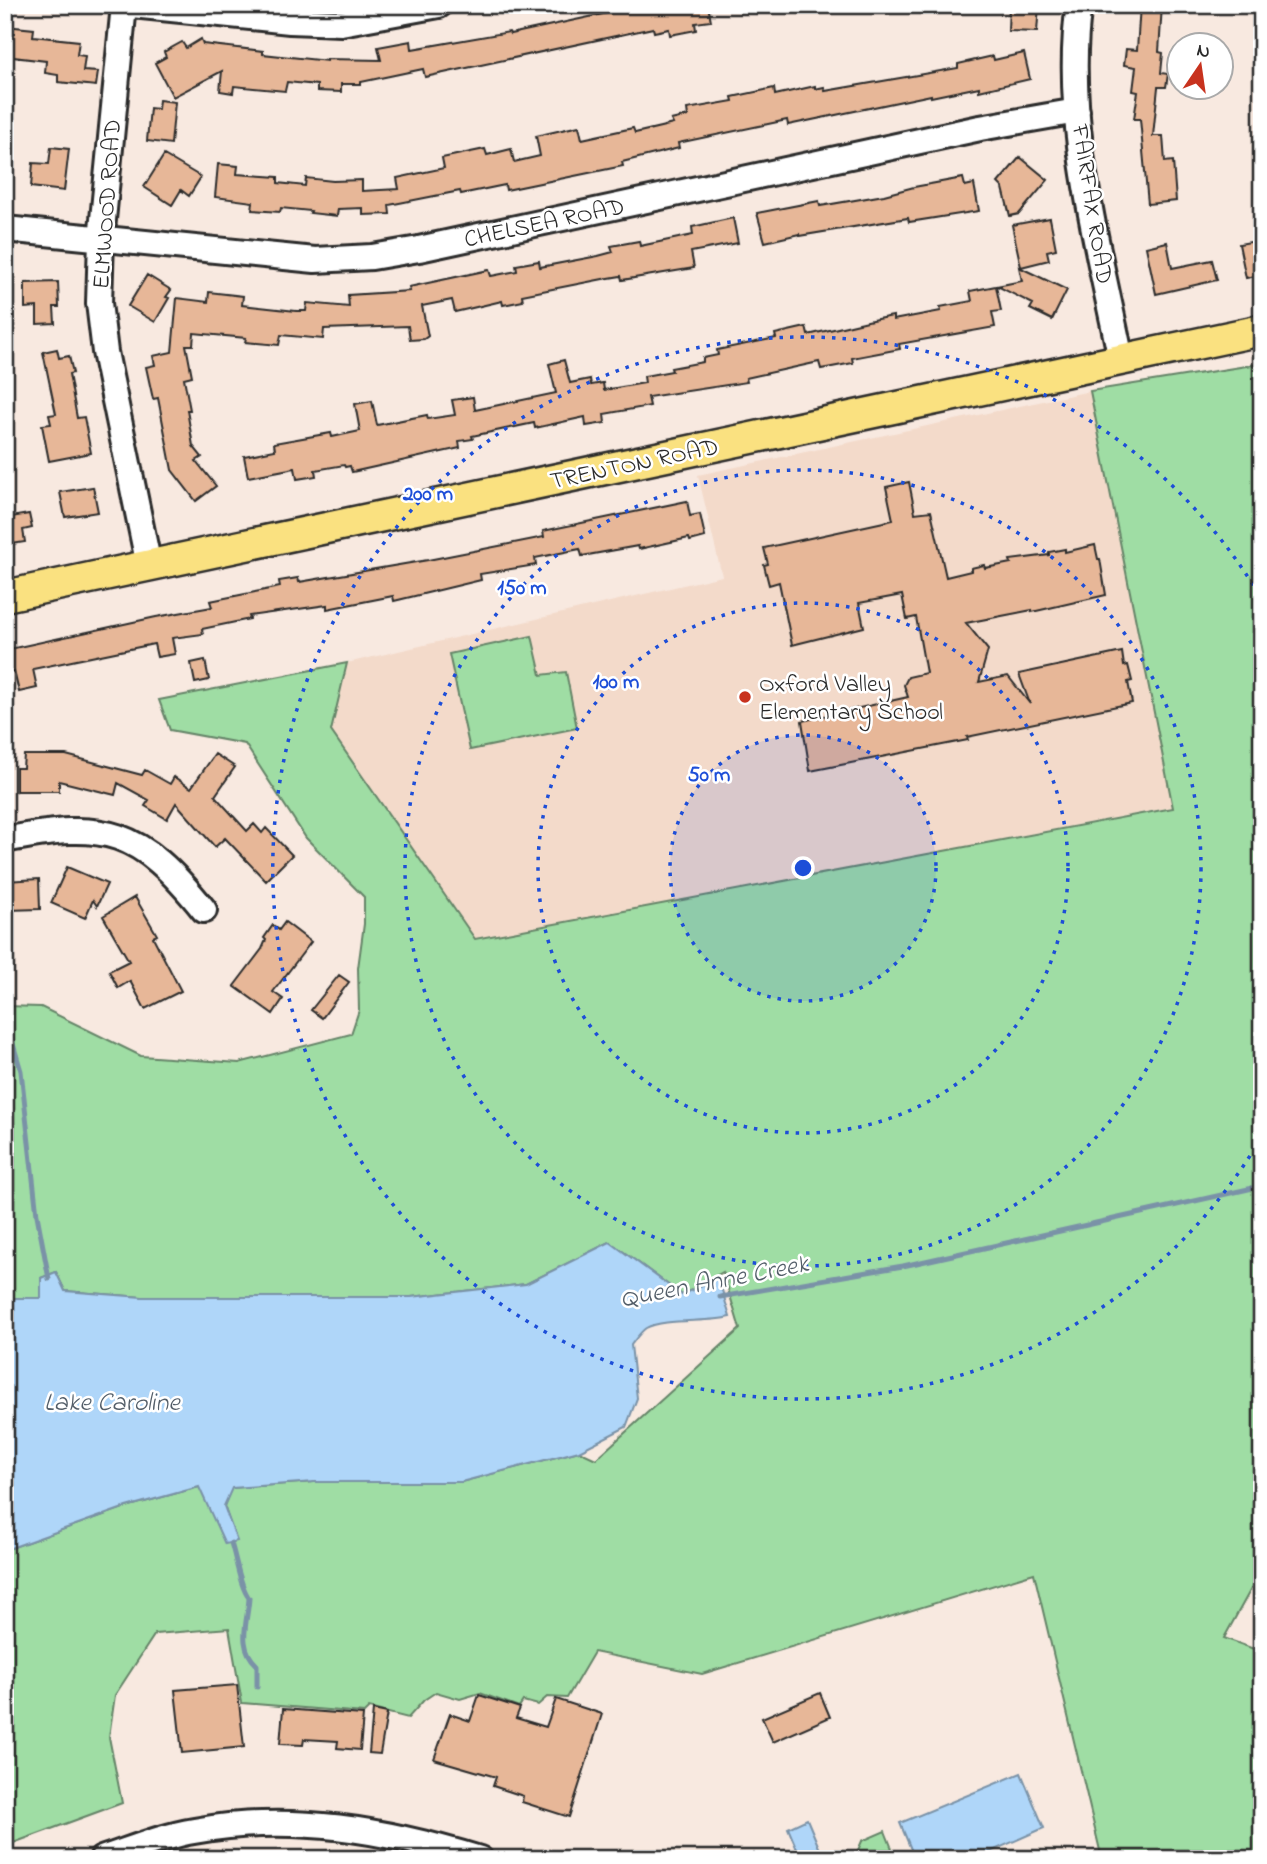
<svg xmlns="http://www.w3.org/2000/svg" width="1267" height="1864" font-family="'Indie Flower',sans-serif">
<rect width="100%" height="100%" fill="#f8e9e0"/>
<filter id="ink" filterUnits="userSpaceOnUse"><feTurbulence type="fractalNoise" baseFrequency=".0143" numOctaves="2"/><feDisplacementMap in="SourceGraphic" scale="14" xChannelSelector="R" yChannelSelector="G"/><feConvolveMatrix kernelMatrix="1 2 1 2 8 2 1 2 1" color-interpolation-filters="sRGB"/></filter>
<g filter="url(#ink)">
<path fill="#f3daca" d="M 1090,391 L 1173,807 L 475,939 L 331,730 L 347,663 L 722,576 L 698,475 Z"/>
<path fill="#9fdda4" stroke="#658468" stroke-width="2" d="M 1259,364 L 1262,381 L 1262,1569 L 1224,1638 L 1262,1652 L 1262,1859 L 1102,1859 L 1034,1573 L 702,1674 L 594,1652 L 567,1698 L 547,1697 L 538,1705 L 523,1701 L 519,1707 L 480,1693 L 460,1699 L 436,1692 L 424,1700 L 408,1718 L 369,1708 L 364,1713 L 242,1703 L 229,1628 L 155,1634 L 115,1695 L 109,1737 L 122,1803 L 5,1846 L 5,1550 L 126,1507 L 199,1487 L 236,1541 L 224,1506 L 231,1488 L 314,1482 L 461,1482 L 579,1451 L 596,1459 L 740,1329 L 723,1272 L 682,1295 L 610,1242 L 526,1284 L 411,1297 L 142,1297 L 65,1291 L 56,1272 L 41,1278 L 41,1298 L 5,1298 L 5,1006 L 41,1007 L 141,1056 L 239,1063 L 351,1034 L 359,1010 L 358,968 L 364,924 L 364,897 L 306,838 L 245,744 L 170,730 L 159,700 L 347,663 L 331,731 L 475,939 L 1173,808 L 1090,391 Z
M 532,636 L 541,675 L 566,672 L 577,728 L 470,750 L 449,654 Z
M 885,1831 L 896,1859 L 854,1859 L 862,1841 Z"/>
<path fill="#afd6f9" stroke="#7a92a7" stroke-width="2" d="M 610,1242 L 682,1295 L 718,1277 L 730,1317 C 707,1323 664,1318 646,1328 C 641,1331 635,1340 631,1345 L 637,1398 L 626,1427 L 579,1451 L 461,1482 L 314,1482 L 232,1488 L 224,1506 L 237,1541 L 225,1544 L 199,1487 L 126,1507 L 5,1550 L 5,1298 L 41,1298 L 41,1278 L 56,1272 L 65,1291 L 142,1297 L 411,1297 L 526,1284 Z
M 1021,1773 L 1044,1828 L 974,1859 L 915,1859 L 900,1823 Z
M 807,1819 L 823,1857 L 801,1859 L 788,1828 Z"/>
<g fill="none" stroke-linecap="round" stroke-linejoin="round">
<path stroke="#7a92a7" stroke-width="5" d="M 5,1017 L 21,1071 L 37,1215 L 49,1279
M 720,1297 L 903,1266 L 1262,1186
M 231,1543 C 236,1558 240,1587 249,1598 C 248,1621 236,1646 257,1665 L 257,1687"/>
</g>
<path fill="#e7b798" stroke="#2b2b2b" stroke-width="2" d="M 645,5 L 708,5 L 711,21 L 695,23 L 696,30 L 670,35 L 669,29 L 654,32 L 653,28 L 425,77 L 423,69 L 361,82 L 361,84 L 341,84 L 341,92 L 317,91 L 317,85 L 287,82 L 285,91 L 234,86 L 233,93 L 220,91 L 222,71 L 173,97 L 155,63 L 166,57 L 164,52 L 182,42 L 186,48 L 201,39 L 203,44 L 263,51 L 263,54 L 327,61 L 327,59 L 381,60 L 378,47 L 411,41 L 412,49 L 509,32 L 510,34 Z
M 1009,5 L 1039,5 L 1037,32 L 1008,31 Z
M 1140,5 L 1162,5 L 1159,52 L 1163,53 L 1161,73 L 1168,74 L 1166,87 L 1158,87 L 1153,136 L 1163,136 L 1165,162 L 1173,161 L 1176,201 L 1148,204 L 1140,119 L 1134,119 L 1138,92 L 1133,91 L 1136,67 L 1124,65 L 1126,49 L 1137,50 Z
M 5,26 L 34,29 L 33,36 L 79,41 L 77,55 L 85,56 L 83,71 L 98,72 L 96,86 L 58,82 L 58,75 L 45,73 L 46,61 L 5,56 Z
M 1024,53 L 1030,79 L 979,91 L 979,87 L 931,97 L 931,95 L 788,125 L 787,120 L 678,143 L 679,148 L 622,162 L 623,166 L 506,190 L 505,185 L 461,194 L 460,191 L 389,205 L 390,214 L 363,215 L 363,208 L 338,209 L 337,216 L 310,213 L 311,211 L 281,208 L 280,212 L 252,210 L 253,202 L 215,197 L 218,164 L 238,166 L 237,174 L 278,177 L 278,183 L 305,186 L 306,178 L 333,181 L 362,180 L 362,191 L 399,189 L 397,178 L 444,168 L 442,158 L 485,149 L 487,155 L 511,149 L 514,162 L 540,156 L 536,136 L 579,126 L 582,139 L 633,128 L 635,133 L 673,124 L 671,120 L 688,116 L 687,109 L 733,101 L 732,97 L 774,88 L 775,95 L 815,86 L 815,89 L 824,87 L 825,91 L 958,68 L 958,64 L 993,56 L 994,60 Z
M 159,100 L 175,102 L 171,144 L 147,141 L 150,108 L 158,109 Z
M 51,147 L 69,149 L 64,191 L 31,187 L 33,163 L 49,164 Z
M 164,155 L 201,177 L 189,196 L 181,190 L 172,205 L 144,187 Z
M 1020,157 L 1048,180 L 1019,214 L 1010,216 L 1003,188 L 998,183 Z
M 963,178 L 965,186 L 974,184 L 979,211 L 909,222 L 908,218 L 799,236 L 799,234 L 765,242 L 757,213 L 819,201 L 820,206 L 884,195 L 914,187 Z
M 733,218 L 738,243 L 691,252 L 694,268 L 622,280 L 621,276 L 603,279 L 522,295 L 523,301 L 503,305 L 502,301 L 455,312 L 452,300 L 422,306 L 428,336 L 424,339 L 410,340 L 408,326 L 324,329 L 323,339 L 281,335 L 279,345 L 245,342 L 246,338 L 194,333 L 193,345 L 186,345 L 192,376 L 184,378 L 190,410 L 187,410 L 193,446 L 202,457 L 196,461 L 216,486 L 196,501 L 172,470 L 158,398 L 153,399 L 146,367 L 155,365 L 153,356 L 172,352 L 177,298 L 208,302 L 209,292 L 243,296 L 242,305 L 296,311 L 306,311 L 307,303 L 349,307 L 348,295 L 410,291 L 409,287 L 489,270 L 491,276 L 517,271 L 516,265 L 539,261 L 540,267 L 598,256 L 613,252 L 611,246 L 639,241 L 640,246 L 693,235 L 692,227 Z
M 1050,218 L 1056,249 L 1047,251 L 1049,260 L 1021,267 L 1012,225 Z
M 1262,240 L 1262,275 L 1246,278 L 1239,244 Z
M 1167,242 L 1172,268 L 1212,260 L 1217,280 L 1156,294 L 1146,247 Z
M 1019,267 L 1067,290 L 1052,320 L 1030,309 L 1033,304 L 997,286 L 1022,281 Z
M 147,275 L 171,290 L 166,297 L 169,298 L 155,322 L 128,306 Z
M 58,282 L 59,307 L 54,307 L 55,323 L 37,324 L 37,307 L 25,308 L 25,283 Z
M 996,286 L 1001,311 L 992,312 L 995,327 L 899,344 L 900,349 L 852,358 L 853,363 L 821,369 L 819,362 L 746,378 L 747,382 L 648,397 L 650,406 L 604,414 L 605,423 L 586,426 L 585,417 L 535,428 L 534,423 L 472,436 L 473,439 L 459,441 L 460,448 L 352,472 L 350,466 L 345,467 L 344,465 L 315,470 L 316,476 L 297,479 L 295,468 L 248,477 L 244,456 L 275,450 L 274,443 L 331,433 L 332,437 L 360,431 L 355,404 L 372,401 L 377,425 L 427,415 L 428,419 L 455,415 L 452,400 L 473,397 L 475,410 L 556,393 L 549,364 L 564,360 L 570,383 L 590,379 L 591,385 L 603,383 L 604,390 L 645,383 L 644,376 L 672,371 L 671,368 L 703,362 L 703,358 L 718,355 L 717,350 L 776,338 L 775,334 L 806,327 L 808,335 L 872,320 L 893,316 L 893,320 L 941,311 L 940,307 L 972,301 L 970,291 Z
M 57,349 L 59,358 L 69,356 L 73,373 L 69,374 L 77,418 L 84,417 L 91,453 L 49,461 L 42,425 L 51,424 L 49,415 L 56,414 L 43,352 Z
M 909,482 L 915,513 L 931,511 L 946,577 L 971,571 L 971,568 L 984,565 L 985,568 L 1011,563 L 1010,560 L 1049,555 L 1049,552 L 1065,549 L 1065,552 L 1095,545 L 1098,559 L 1100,559 L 1106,595 L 1032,612 L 1032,610 L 966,623 L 988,650 L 979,682 L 1008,676 L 1030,704 L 1019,674 L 1122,652 L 1124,666 L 1128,665 L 1132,681 L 1128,682 L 1132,703 L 967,737 L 968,740 L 810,771 L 802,721 L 908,697 L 904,685 L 908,677 L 926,673 L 916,617 L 907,619 L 902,595 L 859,603 L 864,627 L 792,645 L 779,582 L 769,585 L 764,565 L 768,564 L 764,548 L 893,520 L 886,487 Z
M 93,487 L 98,512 L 65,517 L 60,492 Z
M 687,501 L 690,516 L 700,514 L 705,537 L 690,541 L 689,538 L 639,549 L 638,546 L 582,556 L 580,549 L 535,558 L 536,565 L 480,574 L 481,580 L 394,601 L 393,596 L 327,609 L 327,605 L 249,616 L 250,619 L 202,629 L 203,634 L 172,638 L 175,654 L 157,657 L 154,644 L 33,669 L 37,688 L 19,692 L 14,671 L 5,673 L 5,650 L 156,617 L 212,607 L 210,601 L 280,587 L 279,581 L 298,578 L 299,582 L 428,560 L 544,537 L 543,531 Z
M 29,514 L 32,528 L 23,530 L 25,542 L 5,545 L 5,518 Z
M 205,660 L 209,680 L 195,683 L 191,663 Z
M 215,754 L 235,767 L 215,796 L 247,831 L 254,824 L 262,833 L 266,828 L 292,855 L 266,881 L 225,838 L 215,847 L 176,803 L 167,819 L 145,806 L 149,800 L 118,783 L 115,795 L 59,781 L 59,791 L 16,791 L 16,768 L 23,768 L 24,755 L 66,755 L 142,775 L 145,770 L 170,784 L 174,777 L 191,788 Z
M 67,867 L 107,884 L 97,906 L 93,900 L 85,918 L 51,903 Z
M 39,879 L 40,909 L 8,910 L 8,902 L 5,902 L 5,881 Z
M 135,897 L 157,935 L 153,937 L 181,991 L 145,1009 L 130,981 L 118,988 L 109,971 L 129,961 L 103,916 Z
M 285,922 L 311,942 L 273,992 L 283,999 L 273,1014 L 234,986 L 262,949 L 266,940 L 264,938 L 273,925 L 279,930 Z
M 339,975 L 349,982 L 322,1018 L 311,1010 Z
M 237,1685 L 244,1747 L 182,1753 L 175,1690 Z
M 820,1693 L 830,1717 L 773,1742 L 762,1718 Z
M 479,1695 L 520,1708 L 516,1718 L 546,1727 L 556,1699 L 602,1714 L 569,1817 L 522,1802 L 523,1796 L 493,1786 L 496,1777 L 434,1759 L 450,1714 L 470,1721 Z
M 283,1709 L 363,1715 L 360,1750 L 337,1748 L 338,1741 L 304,1739 L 303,1745 L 280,1744 Z
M 373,1710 L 387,1713 L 380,1754 L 369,1753 Z"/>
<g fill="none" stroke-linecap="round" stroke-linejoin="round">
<defs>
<path id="minor" d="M 124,5 L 101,240 L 99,303 L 105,352 L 149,566
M 132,5 L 290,21 L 341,23 L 439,5
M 1079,5 C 1062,118 1099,249 1121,360
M 5,229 L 315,260 L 372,257 L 419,249 L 980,128 L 1077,111
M 5,840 C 106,820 139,829 204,910
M 102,1859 C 132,1849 163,1836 194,1831 C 293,1813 385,1830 480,1859"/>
<path id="major" d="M 5,596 L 1262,330"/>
</defs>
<use href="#minor" stroke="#2b2b2b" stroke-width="30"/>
<use href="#major" stroke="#2b2b2b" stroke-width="35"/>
<use href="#minor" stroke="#fff" stroke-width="24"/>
<use href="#major" stroke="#fae180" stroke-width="30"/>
</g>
</g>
<circle cx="803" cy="868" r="133" fill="#1d4ed8" fill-opacity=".12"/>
<g fill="none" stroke="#1d4ed8" stroke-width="3.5" stroke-dasharray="3.5 7">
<circle cx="803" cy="868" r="133"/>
<circle cx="803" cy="868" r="265"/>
<circle cx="803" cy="868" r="398"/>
<path d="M1261 1138A531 531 0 1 1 1261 598"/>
</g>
<circle fill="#c8321e" stroke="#fff" stroke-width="2.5" cx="745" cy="697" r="7"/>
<g text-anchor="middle" stroke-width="5" stroke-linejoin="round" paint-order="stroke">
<g font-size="24" fill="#2b2b2b" stroke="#fff">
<text transform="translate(106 204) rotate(-86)" y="8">ELMWOOD ROAD</text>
<text transform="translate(1093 204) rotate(81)" y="8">FAIRFAX ROAD</text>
<text transform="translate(544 222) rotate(-12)" y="8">CHELSEA ROAD</text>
<text transform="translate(634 463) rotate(-12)" y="8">TRENTON ROAD</text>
</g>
<g font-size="24" fill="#2b2b2b" stroke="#fff" text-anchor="start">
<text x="759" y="691">Oxford Valley<tspan x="759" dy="28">Elementary School</tspan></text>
</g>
<g font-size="26" font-style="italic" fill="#535e69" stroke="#fff">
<text transform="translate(714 1280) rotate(-11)" y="9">Queen Anne Creek</text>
<text x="112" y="1410">Lake Caroline</text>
</g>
</g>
<circle cx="803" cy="868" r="10" fill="#1d4ed8" stroke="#fff" stroke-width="3.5"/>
<g font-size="21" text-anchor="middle" font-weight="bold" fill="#1d4ed8" stroke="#fff" stroke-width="5" stroke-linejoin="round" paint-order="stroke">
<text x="428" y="500">200 m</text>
<text x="522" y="594">150 m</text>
<text x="616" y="688">100 m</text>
<text x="709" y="781">50 m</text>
</g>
<rect width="1267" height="1864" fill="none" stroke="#fff" stroke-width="28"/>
<rect x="14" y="14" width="1239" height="1836" fill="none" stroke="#2b2b2b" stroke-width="2.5" filter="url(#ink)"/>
<g transform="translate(1200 66) rotate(13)"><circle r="33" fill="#ffffff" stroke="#aaaaaa" stroke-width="2"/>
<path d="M0-5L12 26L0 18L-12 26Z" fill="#c8321e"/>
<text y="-10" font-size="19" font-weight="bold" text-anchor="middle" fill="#2b2b2b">N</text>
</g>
</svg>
